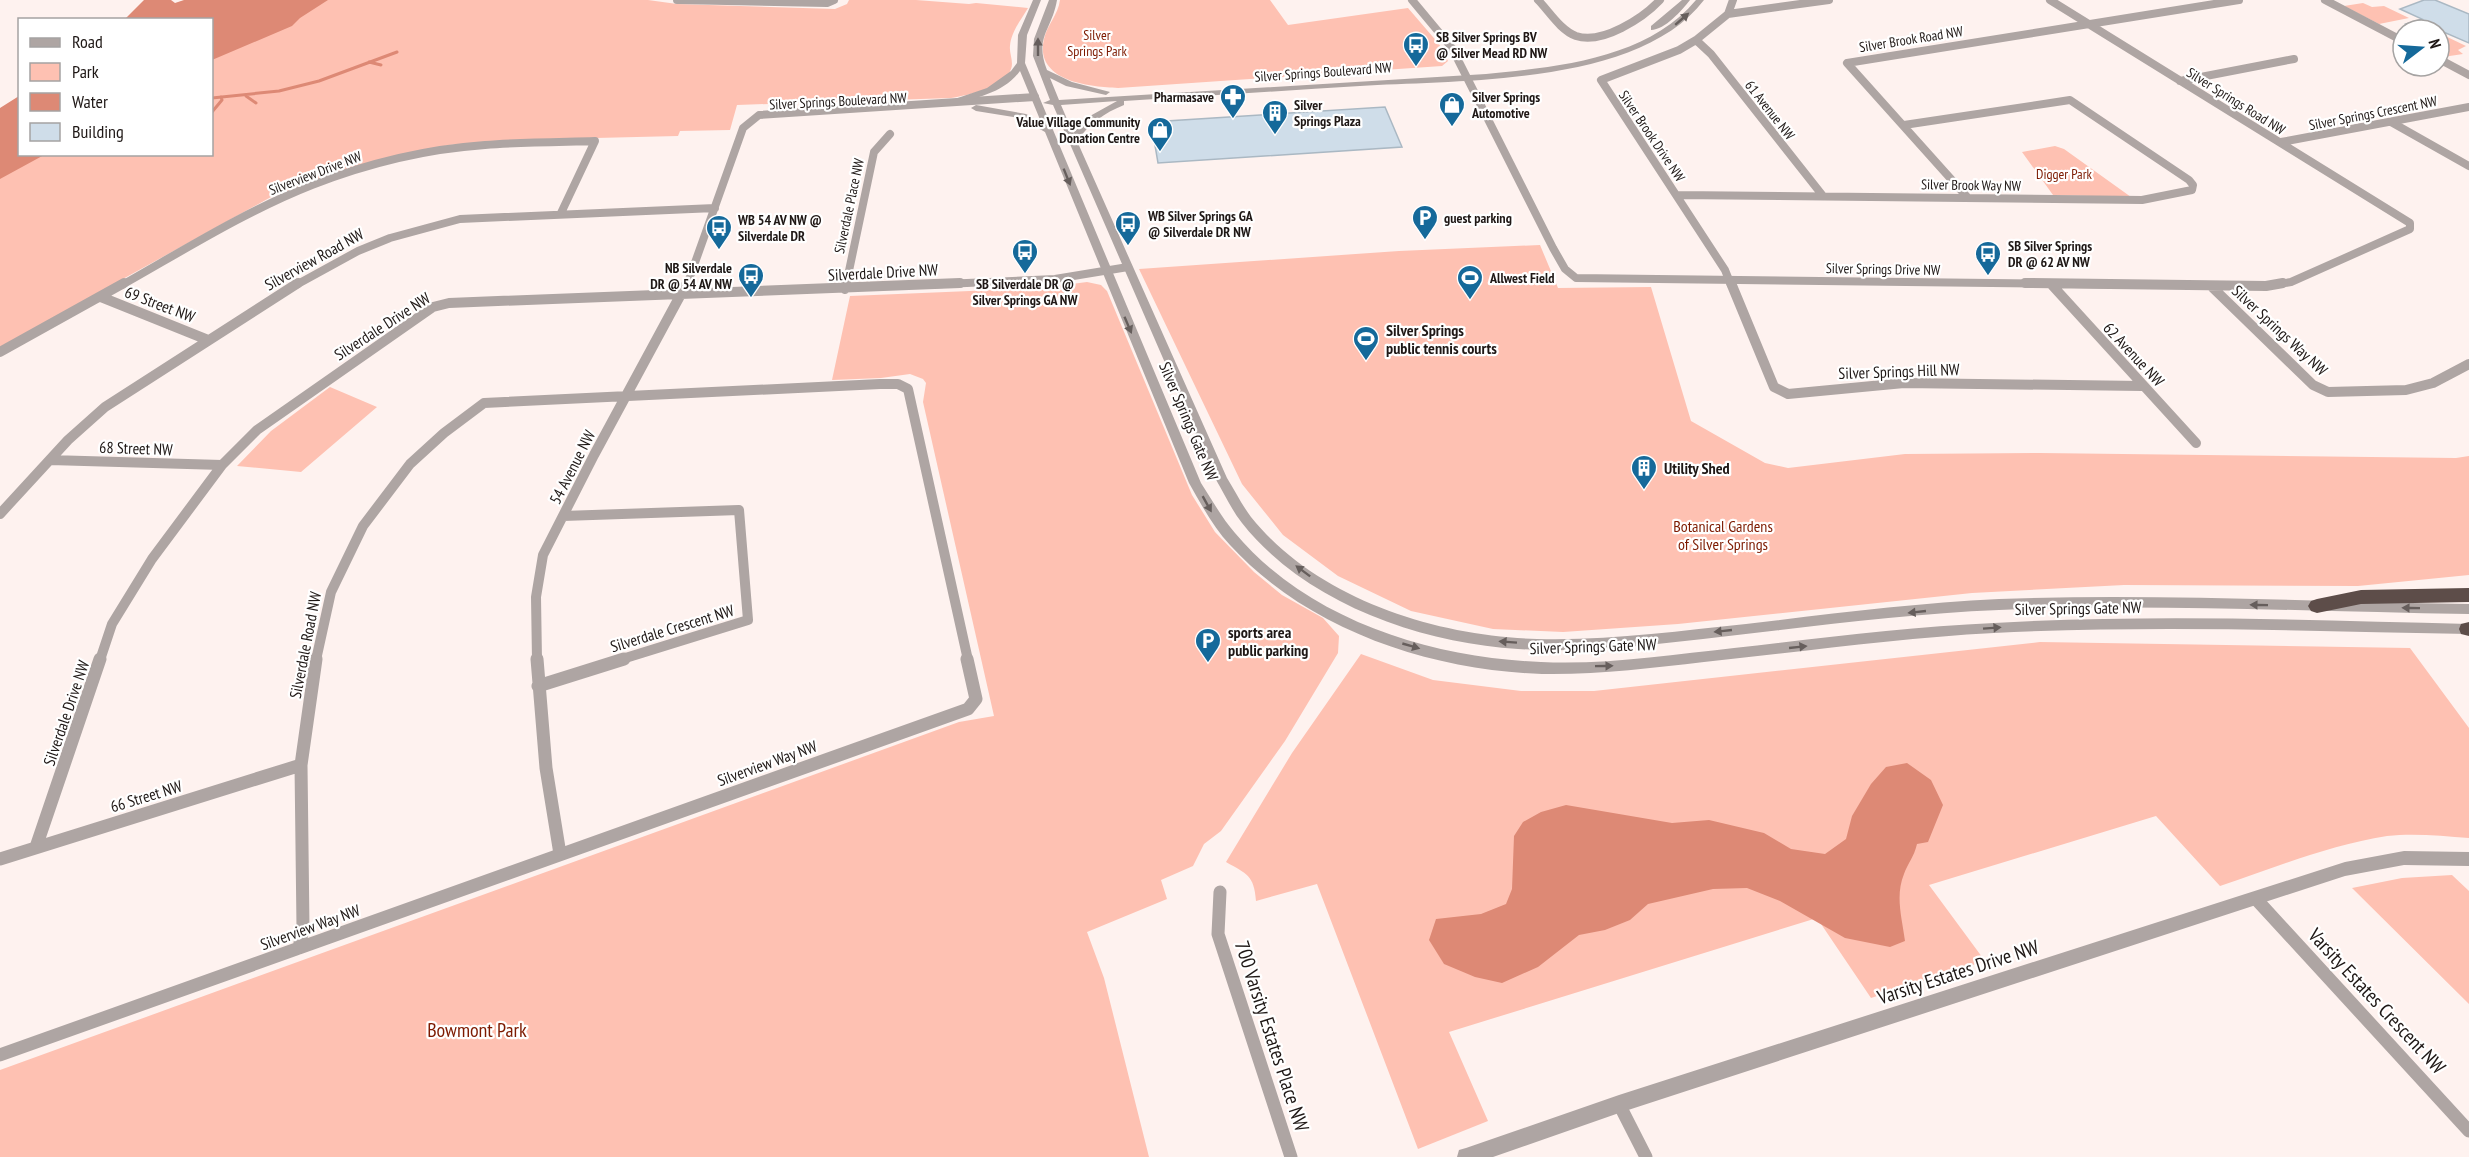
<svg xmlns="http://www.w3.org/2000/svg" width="2469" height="1157" font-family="'PT Sans Narrow',sans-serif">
<rect width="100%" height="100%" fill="#fef2ef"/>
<path fill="#fec1b2" d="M 302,0 L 648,0 L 677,4 L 835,9 L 847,4 L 849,0 L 916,0 L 969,4 L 976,3 L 1028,8 C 1021,20 1011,32 1010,46 C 1009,53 1014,62 1011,69 C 1005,88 968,95 951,98 L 737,105 L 730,130 L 680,131 L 678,136 L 513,140 L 449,145 L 347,169 L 271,197 L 0,347 L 0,178 L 42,155 L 212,154 L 212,59 Z
M 1060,0 L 1270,0 L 1288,25 L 1408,8 L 1439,44 L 1448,61 L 1442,66 L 1118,88 C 1089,87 1034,81 1044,39 C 1047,25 1058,15 1060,0 Z
M 2363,3 L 2372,7 L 2384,6 L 2409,18 L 2379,24 L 2344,6 Z
M 2439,33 L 2466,46 L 2458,50 L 2463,54 L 2443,57 L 2439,55 Z
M 2055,146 L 2064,149 L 2131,197 L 2053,195 L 2022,152 Z
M 1540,245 L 1558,288 L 1651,287 L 1691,421 L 1765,463 L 1788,468 L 1905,454 L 2040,453 L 2456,458 L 2469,456 L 2469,575 L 2358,586 L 2124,585 L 1972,593 L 1678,624 L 1563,632 L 1493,629 L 1411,611 L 1338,576 L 1283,535 L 1242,484 L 1139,269 L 1399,251 Z
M 1087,282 L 1101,285 L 1107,291 L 1192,495 L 1215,532 L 1254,572 L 1282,595 L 1323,618 L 1339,636 L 1338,653 L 1285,741 L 1221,831 L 1204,844 L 1193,866 L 1161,880 L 1167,899 L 1087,932 L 1104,978 L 1149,1157 L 0,1157 L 0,1070 L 959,722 L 994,716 L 923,402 L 926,383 L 923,379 L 910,374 L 881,378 L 832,380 L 850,296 L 1041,288 Z
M 330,387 L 377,407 L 301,472 L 237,466 L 271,431 Z
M 2040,642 L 2410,648 L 2469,728 L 2469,838 C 2442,836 2414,833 2387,836 C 2329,845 2274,868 2220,886 L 2156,816 L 1929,885 L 1985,961 L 1871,998 L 1817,918 L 1449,1032 L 1488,1121 L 1418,1149 L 1317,884 L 1256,901 C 1254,875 1247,874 1226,862 L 1292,753 L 1361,654 L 1433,680 L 1521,691 L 1594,691 Z
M 2452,875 L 2469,891 L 2469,1004 L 2352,888 L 2402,878 Z"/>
<path fill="#dd8975" d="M 144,0 L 171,0 L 175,3 L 184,0 L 328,0 L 300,18 L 292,26 L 212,60 L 212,20 L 125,19 Z
M 19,96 L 20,154 L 44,155 L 0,179 L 0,108 Z
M 1907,763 L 1931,780 L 1943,805 L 1928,842 L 1917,844 C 1914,857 1908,863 1904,874 C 1895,896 1902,918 1905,941 L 1890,947 L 1845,938 L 1780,901 L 1747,888 L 1713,889 L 1648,904 L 1630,920 L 1605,930 L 1579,935 L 1538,967 L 1502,983 L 1475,977 L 1444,964 L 1429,940 L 1436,919 L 1481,914 L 1506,904 L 1512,889 L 1514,836 L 1523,822 L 1541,812 L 1566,805 L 1672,823 L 1709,820 L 1764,833 L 1791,849 L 1825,854 L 1846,839 L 1852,816 L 1871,784 L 1886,767 Z"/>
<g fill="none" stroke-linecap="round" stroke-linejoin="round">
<path stroke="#dd8975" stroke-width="3" d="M 369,62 L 381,65
M 246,96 L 256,103
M 212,98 L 279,91 L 319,81 L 397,52
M 212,112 L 222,100 L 221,97"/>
</g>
<path fill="#cfdde9" stroke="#aab8c3" stroke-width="1.5" d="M 2424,0 L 2435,0 L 2469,14 L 2469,43 L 2439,30 L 2424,30 L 2406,24 L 2422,19 L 2400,9 Z
M 1385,107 L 1402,147 L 1158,163 L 1151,122 Z"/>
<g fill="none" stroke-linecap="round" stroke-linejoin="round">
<path stroke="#aea5a3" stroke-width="8" d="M 677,0 L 827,3 L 834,0
M 1412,0 L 1452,48 L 1553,248 L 1565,269 L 1576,278 L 2154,285
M 1538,0 C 1549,11 1560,30 1576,36 C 1602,45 1643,18 1660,0
M 2050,0 L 2410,223 L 2410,229 L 2291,282 L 2274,285
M 2325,0 L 2403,41
M 1728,14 L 1829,0
M 1696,40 L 1711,54 L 1823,196
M 2439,59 L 2469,75
M 2180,81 L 2294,59
M 2391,122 L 2469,166
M 2281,142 L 2469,107
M 1677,195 L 2142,200 L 2192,190 L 2193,185 L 2189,180 L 2070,100 L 1904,125
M 1968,198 L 1847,63 L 2239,0
M 122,285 C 184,250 246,211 312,185 C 366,164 427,149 485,145 C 522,142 559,142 595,141 L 561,213
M 296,285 L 358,251 L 390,238 L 460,219 L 715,208
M 687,285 L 743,128 L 759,115 L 1035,97
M 846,285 L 874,152 L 890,134
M 921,285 L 1055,279 L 1128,267
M 1731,285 L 1725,270 L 1601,80 L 1679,50 L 1696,40 L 1728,14 L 1733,0"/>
<path stroke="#aea5a3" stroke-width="10" d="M 1731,283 L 1774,387 L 1788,394 L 1904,383 L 2142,386
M 2025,283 L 2266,286 L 2283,283
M 2051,284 L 2196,443
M 2211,286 L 2313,385 L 2328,392 L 2406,390 L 2433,383 L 2469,364
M 845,289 L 846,283
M 101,297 L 208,340
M 0,352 L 124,283
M 50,460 L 222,465
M 0,514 L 68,440 L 105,407 L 298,283
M 563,516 L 739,510 L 748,620 L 619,660
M 100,660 L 112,624 L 152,559 L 222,465 L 257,430 L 433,307 L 449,303 L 960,283
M 316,660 L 331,592 L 363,526 L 410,464 L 444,433 L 484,403 L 880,384 L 898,384 L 908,389 L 968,660
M 537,660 L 536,597 L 543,555 L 594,455 L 687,283"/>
<path stroke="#aea5a3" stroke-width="13" d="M 537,659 L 546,768 L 560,854
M 538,686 L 624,659
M 36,847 L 100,659
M 0,859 L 301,765
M 1220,892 L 1218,934 L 1291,1157
M 2256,899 L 2469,1131
M 299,948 L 303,928 L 301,765 L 316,659
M 0,1055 L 968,709 L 976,699 L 967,659
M 1619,1104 L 1646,1157"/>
<path fill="#aea5a3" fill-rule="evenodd" d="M 1033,0 L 1041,0 L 1027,35 L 1025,63 L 1201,483 C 1212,500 1222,518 1235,533 C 1308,620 1431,658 1541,662 C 1605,665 1670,655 1734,648 C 1821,638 1907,627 1994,623 C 2152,614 2311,620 2469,624 L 2469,634 C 2311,631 2153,625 1994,633 C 1897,638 1801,652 1704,662 C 1651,668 1596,675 1542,674 C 1429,670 1308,630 1230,545 C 1213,527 1201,504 1189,483 L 1045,132 L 1020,118 L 976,111 L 971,108 L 976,105 L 1026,114 L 1041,122 L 1020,71 C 1004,93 976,98 951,105 L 946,102 L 987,88 L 1011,71 L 1017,63 L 1018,35 Z
M 1049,0 L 1057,0 C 1052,30 1034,37 1047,70 L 1072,82 L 1110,92 L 1106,95 L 1066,86 L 1050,78 L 1059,100 L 1486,74 C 1557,67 1647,59 1696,0 L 1704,0 C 1639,86 1459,80 1360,86 C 1281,91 1203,96 1124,101 L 1124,105 C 1104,113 1089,124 1077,141 L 1227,478 C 1235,491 1242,505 1251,517 C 1317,599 1435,636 1537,639 C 1607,641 1677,631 1746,624 C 1830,614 1914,603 1999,599 C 2155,593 2313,602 2469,604 L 2469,614 C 2313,612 2156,603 1999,610 C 1900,614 1801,628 1703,639 C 1642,646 1580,653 1518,649 C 1420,643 1305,603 1242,523 C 1231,509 1224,493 1215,478 L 1053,105 L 1043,103 L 1050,100 L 1033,56 L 1034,39 ZM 1117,101 L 1090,116 L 1073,133 L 1061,105 Z
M 1682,0 L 1690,0 C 1682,10 1665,30 1651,30 L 1651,26 Z
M 2404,851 L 2469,852 L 2469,866 L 2404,865 L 2345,876 L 1619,1113 L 1493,1157 L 1457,1157 L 1459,1150 L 1466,1148 L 1619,1095 L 2345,862 Z"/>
<path fill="#5d4d49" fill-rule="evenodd" d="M 2469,588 L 2469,602 L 2361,604 L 2317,613 L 2311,611 L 2308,606 L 2311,601 L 2317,599 L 2361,590 Z
M 2469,622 L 2469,636 L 2461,634 L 2459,629 L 2461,624 Z"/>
</g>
<defs><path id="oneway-solid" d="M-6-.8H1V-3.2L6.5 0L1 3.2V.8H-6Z" transform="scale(1.5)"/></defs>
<g fill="#665e5c">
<use href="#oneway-solid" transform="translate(1682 19) rotate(-41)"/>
<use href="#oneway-solid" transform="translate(1038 47) rotate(-90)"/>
<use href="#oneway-solid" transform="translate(1067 177) rotate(68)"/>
<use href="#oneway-solid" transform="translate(1128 325) rotate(67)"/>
<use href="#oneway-solid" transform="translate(1207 504) rotate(61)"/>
<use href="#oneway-solid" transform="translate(1303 571) rotate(-143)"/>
<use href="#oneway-solid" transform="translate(2259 605) rotate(-179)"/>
<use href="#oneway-solid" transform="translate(2411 608) rotate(-179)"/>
<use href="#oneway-solid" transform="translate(1917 612) rotate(174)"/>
<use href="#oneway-solid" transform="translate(1992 628) rotate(-4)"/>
<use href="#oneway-solid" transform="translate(1723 631) rotate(174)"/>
<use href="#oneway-solid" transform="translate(1508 642) rotate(-176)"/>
<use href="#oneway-solid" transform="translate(1411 646) rotate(16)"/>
<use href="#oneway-solid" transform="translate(1798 647) rotate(-6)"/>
<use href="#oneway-solid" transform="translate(1604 666) rotate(-1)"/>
</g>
<defs>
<symbol id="bus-pin" viewBox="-11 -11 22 30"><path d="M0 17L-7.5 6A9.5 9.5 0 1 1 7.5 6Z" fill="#15699a" stroke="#fff"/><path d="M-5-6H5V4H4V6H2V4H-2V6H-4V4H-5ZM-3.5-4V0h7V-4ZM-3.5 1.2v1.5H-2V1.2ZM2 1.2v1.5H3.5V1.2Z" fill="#fff"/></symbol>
<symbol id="pharmacy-pin" viewBox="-11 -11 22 30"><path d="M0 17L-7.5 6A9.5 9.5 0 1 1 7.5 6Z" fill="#15699a" stroke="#fff"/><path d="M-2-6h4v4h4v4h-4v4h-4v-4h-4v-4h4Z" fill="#fff"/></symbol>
<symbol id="shop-pin" viewBox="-11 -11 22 30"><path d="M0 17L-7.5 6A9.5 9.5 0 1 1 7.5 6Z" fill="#15699a" stroke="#fff"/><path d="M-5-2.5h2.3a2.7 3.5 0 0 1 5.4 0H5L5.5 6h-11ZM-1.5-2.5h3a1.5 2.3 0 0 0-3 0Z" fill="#fff"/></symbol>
<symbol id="building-pin" viewBox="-11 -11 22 30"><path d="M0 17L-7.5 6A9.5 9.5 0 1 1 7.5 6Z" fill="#15699a" stroke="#fff"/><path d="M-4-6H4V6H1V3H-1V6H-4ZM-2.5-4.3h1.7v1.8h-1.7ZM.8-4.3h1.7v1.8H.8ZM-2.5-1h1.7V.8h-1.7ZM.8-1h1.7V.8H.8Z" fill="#fff"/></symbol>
<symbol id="parking-pin" viewBox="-11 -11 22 30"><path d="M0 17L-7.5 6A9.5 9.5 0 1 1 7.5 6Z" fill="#15699a" stroke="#fff"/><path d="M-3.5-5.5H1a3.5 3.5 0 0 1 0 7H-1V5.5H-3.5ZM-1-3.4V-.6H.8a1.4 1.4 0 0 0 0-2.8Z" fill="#fff"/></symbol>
<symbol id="stadium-pin" viewBox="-11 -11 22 30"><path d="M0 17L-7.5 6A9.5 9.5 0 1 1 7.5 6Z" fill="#15699a" stroke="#fff"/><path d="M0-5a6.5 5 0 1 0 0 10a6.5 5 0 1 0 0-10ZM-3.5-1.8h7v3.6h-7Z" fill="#fff"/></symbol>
</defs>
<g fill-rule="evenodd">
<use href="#bus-pin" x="1401" y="30" width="30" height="40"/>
<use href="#pharmacy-pin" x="1218" y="82" width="30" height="40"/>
<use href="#shop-pin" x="1437" y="90" width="30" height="40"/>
<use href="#building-pin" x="1260" y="98" width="30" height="40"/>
<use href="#shop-pin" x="1145" y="115" width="30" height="40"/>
<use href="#parking-pin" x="1410" y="203" width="30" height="40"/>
<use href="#bus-pin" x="1113" y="209" width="30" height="40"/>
<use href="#bus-pin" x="704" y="213" width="30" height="40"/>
<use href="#bus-pin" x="1010" y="237" width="30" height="40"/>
<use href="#bus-pin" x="1973" y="239" width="30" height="40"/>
<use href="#bus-pin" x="736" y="261" width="30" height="40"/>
<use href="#stadium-pin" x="1455" y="263" width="30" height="40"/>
<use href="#stadium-pin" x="1351" y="324" width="30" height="40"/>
<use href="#building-pin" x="1629" y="453" width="30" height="40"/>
<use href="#parking-pin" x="1193" y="626" width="30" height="40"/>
</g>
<g text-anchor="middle" stroke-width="4.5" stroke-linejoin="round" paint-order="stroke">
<g font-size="14" fill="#7d1a01" stroke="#fff">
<text x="1097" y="40">Silver<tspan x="1097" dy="16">Springs Park</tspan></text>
<text x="2064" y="179">Digger Park</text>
</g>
<g font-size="14" font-weight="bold" fill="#1f1816" stroke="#fff" text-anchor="start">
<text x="1436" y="42">SB Silver Springs BV<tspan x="1436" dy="16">@ Silver Mead RD NW</tspan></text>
<text x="1214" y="102" text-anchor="end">Pharmasave</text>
<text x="1472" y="102">Silver Springs<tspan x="1472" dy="16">Automotive</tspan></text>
<text x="1294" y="110">Silver<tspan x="1294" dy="16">Springs Plaza</tspan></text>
<text x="1140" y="127" text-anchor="end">Value Village Community<tspan x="1140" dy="16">Donation Centre</tspan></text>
<text x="1148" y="221">WB Silver Springs GA<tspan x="1148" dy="16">@ Silverdale DR NW</tspan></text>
<text x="1444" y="223">guest parking</text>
<text x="738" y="225">WB 54 AV NW @<tspan x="738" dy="16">Silverdale DR</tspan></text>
<text x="2008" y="251">SB Silver Springs<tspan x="2008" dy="16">DR @ 62 AV NW</tspan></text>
<text x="732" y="273" text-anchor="end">NB Silverdale<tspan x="732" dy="16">DR @ 54 AV NW</tspan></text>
<text x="1490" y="283">Allwest Field</text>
<text x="1025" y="289" text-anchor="middle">SB Silverdale DR @<tspan x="1025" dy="16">Silver Springs GA NW</tspan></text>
</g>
<g font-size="14" fill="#1f1816" stroke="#fff">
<text transform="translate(1911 39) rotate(-9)" y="5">Silver Brook Road NW</text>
<text transform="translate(1323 72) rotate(-4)" y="5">Silver Springs Boulevard NW</text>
<text transform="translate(838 101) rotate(-3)" y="5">Silver Springs Boulevard NW</text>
<text transform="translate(2236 101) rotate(32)" y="5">Silver Springs Road NW</text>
<text transform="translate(1770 110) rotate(52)" y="5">61 Avenue NW</text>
<text transform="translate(2373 113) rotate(-11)" y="5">Silver Springs Crescent NW</text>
<text transform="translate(1652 136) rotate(56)" y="5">Silver Brook Drive NW</text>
<text transform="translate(315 173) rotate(-21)" y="5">Silverview Drive NW</text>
<text transform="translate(1971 185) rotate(1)" y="5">Silver Brook Way NW</text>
<text transform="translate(849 206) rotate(-78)" y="5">Silverdale Place NW</text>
<text transform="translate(1883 269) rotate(1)" y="5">Silver Springs Drive NW</text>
</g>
<g font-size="16" fill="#1f1816" stroke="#fff">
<text transform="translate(314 259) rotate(-29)" y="6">Silverview Road NW</text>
<text transform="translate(883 272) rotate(-3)" y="6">Silverdale Drive NW</text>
<text transform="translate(160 304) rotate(21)" y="6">69 Street NW</text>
<text transform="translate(382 326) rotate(-33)" y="6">Silverdale Drive NW</text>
<text transform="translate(2280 330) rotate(43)" y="6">Silver Springs Way NW</text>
<text transform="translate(2134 354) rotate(47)" y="6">62 Avenue NW</text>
<text transform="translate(1899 371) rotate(-2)" y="6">Silver Springs Hill NW</text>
<text transform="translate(1189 421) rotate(67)" y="6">Silver Springs Gate NW</text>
<text transform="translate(136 448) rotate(2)" y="6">68 Street NW</text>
<text transform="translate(572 467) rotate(-63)" y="6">54 Avenue NW</text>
<text transform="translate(2078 608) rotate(-1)" y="6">Silver Springs Gate NW</text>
<text transform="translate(672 628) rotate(-17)" y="6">Silverdale Crescent NW</text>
<text transform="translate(305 645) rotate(-79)" y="6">Silverdale Road NW</text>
<text transform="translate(1593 646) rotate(-2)" y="6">Silver Springs Gate NW</text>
<text transform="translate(66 713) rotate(-71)" y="6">Silverdale Drive NW</text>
<text transform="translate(767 763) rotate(-20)" y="6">Silverview Way NW</text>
<text transform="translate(146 796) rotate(-17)" y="6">66 Street NW</text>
<text transform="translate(310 927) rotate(-20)" y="6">Silverview Way NW</text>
</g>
<g font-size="16" font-weight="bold" fill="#1f1816" stroke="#fff" text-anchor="start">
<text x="1386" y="336">Silver Springs<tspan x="1386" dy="18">public tennis courts</tspan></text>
<text x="1664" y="474">Utility Shed</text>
<text x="1228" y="638">sports area<tspan x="1228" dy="18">public parking</tspan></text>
</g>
<g font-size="16" fill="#7d1a01" stroke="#fff">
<text x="1723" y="532">Botanical Gardens<tspan x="1723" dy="18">of Silver Springs</tspan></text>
</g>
<g font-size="20" fill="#1f1816" stroke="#fff">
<text transform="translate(1958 972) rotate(-18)" y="7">Varsity Estates Drive NW</text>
<text transform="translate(2377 1001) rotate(47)" y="7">Varsity Estates Crescent NW</text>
<text transform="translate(1272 1036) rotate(72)" y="7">700 Varsity Estates Place NW</text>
</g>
<g font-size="20" fill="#7d1a01" stroke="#fff">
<text x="477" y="1037">Bowmont Park</text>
</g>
</g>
<rect x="18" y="18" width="195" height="138" fill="#ffffff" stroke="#a5a3a2" stroke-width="1.5"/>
<rect x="30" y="38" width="30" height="9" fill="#aea5a3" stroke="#a5a3a2" stroke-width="1.5"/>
<text x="72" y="48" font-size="18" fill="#1f1816">Road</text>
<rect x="30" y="63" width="30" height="18" fill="#fec1b2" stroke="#a5a3a2" stroke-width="1.5"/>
<text x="72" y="78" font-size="18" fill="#1f1816">Park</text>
<rect x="30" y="93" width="30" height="18" fill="#dd8975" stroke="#a5a3a2" stroke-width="1.5"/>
<text x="72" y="108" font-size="18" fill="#1f1816">Water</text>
<rect x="30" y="123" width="30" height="18" fill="#cfdde9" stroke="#a5a3a2" stroke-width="1.5"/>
<text x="72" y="138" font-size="18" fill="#1f1816">Building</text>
<g transform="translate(2421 48) rotate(73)"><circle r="28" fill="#ffffff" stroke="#a5a3a2" stroke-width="1.5"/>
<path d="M0-4.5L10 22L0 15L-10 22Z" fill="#15699a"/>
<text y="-9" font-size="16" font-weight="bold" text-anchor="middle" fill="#1f1816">N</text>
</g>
</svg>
